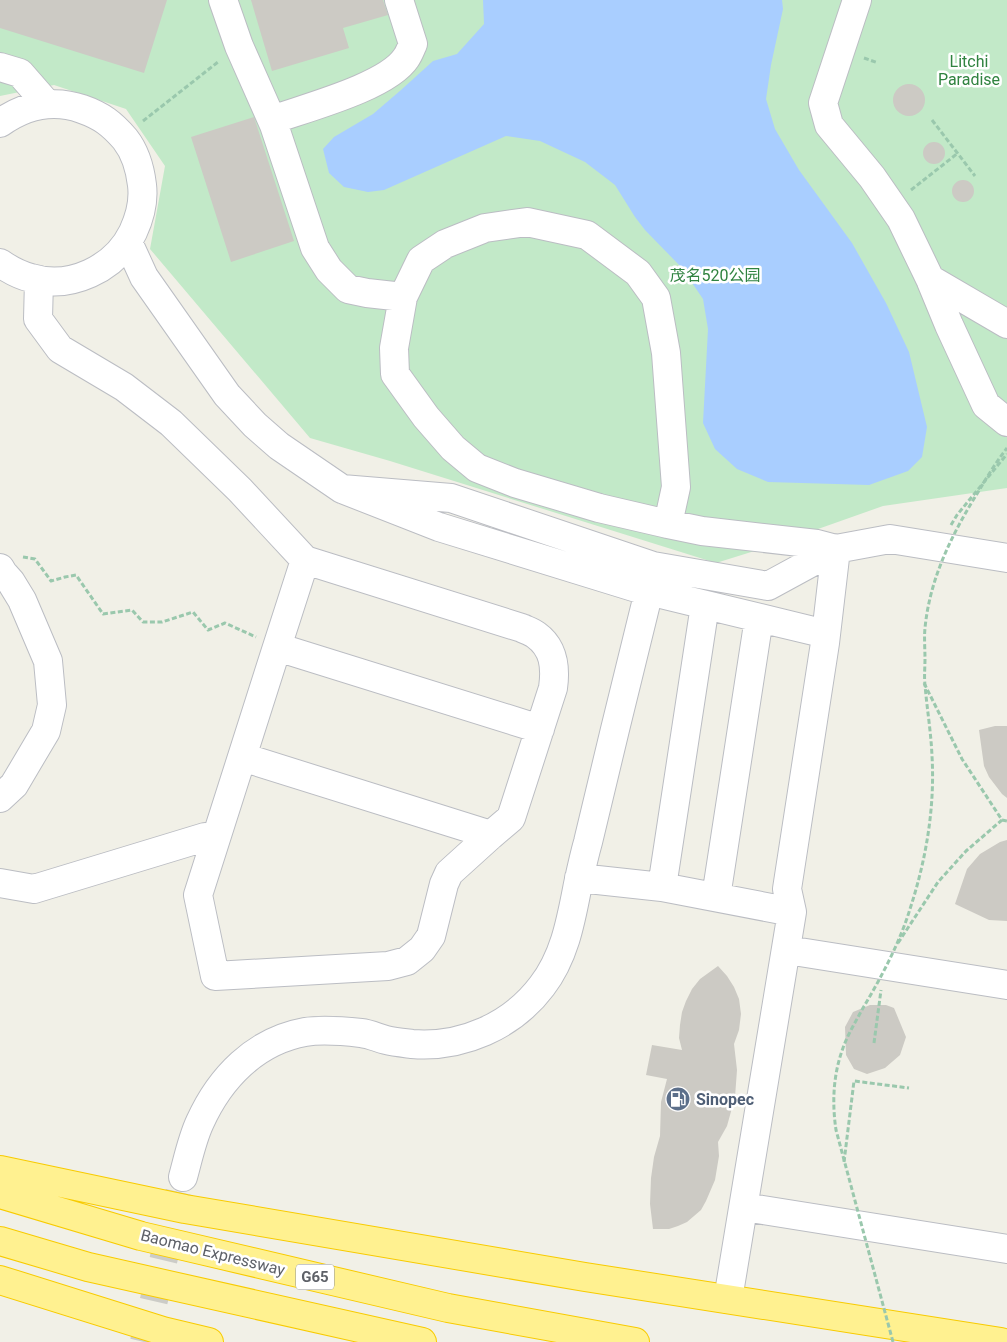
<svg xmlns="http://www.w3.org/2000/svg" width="1007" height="1342" font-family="Roboto,'Noto Sans SC',sans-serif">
<rect width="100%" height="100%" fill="#f1f0e7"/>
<path fill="#c2e9c8" d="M 0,0 L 1007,0 L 1007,488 L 883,506 L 770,546 L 716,563 L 390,461 L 310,438 L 150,249 L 165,166 L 126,109 L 54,85 L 0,96 Z"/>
<path fill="#a9ceff" d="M 483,0 L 782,0 L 783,9 L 771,65 L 766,99 L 775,129 L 799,170 L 852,243 L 886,303 L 909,352 L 927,427 L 922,457 L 908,471 L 869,485 L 768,482 L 737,469 L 715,449 L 703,423 L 708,329 L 703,299 L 682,268 L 645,230 L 635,217 L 615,185 L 585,162 L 540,141 L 506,136 L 384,190 L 368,192 L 344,187 L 329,173 L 323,149 L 334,137 L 373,114 L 401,90 L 433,61 L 457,54 L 484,24 Z"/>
<path fill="#cccac4" d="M 0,0 L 167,0 L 144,73 L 0,28 Z
M 251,0 L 383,0 L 388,15 L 343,28 L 349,48 L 272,71 Z
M893 100a16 16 0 1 1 32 0a16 16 0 1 1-32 0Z
M 254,117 L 294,241 L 231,262 L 191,137 Z
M923 153a11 11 0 1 1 22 0a11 11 0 1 1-22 0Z
M952 191a11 11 0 1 1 22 0a11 11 0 1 1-22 0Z
M 995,726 L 1007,726 L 1007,798 L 1002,794 L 989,777 L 984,766 L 979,730 Z
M 1007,840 L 1007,921 L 989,920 L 955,904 L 967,869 L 980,854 L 1000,842 Z
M 718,966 L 727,976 L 734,987 L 739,999 L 741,1014 L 739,1030 L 734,1044 L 737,1070 L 735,1097 L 727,1126 L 718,1142 L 719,1156 L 715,1180 L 706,1201 L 701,1210 L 687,1222 L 678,1226 L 669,1229 L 653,1229 L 650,1204 L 651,1178 L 654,1157 L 660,1136 L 661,1102 L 667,1079 L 646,1075 L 652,1045 L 682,1050 L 679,1038 L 680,1025 L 682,1012 L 686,1001 L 692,989 L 700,979 Z
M 870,1005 L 886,1005 L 894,1008 L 906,1037 L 900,1055 L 885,1068 L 867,1074 L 854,1069 L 846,1055 L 845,1027 L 853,1012 Z"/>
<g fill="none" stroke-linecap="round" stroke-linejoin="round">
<path stroke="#ccccc7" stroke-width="28" stroke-dasharray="28 14" stroke-linecap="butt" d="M 144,1342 L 183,1177"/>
<defs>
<path id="minor" d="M 223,0 L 239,46 L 274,125 L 315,248 L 329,270 L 348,289 L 367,293 L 403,297
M 857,0 L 823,103 L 829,125 L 872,177 L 901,219 L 930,279 L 949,325 L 986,405 L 1007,422
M 0,67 L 20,73 L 47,104
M 272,120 C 305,108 387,87 406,58 C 409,54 411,48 413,44 L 399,0
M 0,123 C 25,105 54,99 82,109 C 102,116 112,124 125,139 C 136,153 140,168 142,185 C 144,201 140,217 133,232 C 115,269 70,290 31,278 C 19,275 10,270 0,263
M 128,242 L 144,277 L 227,395 L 255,425 L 279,446 L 342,489
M 930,279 L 1007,324
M 39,280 L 38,319 L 60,349 L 124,387 L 171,423 L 240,490 L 305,560 L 522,628 C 526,630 532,632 536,635 C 554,648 556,667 553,688 L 511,818 L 491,835 L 449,873 L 444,884 L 431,936 L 422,949 L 407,961 L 388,966 L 215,976 L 198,895 L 277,647 L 540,729
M 668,524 L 676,487 L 666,353 L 656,298 L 638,273 L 587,235 L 527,222 L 485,228 L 445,244 L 421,260 L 403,297 L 394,348 L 395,374 L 426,417 L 453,448 L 477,468 L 515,483 L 599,508 L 668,524 L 702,531 L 817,544 L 836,549
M 0,568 L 3,573 L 11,582 L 22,600 L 48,661 L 52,705 L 46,731 L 14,785 L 0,798
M 826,634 L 640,589 L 439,527 L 342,489 L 451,498 L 653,566 L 768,586 L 836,549 L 890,539 L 1007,558
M 277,647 L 305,560
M 242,757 L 491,835
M 579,878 L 662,887 L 792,912
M 0,883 L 34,889 L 205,837
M 662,887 L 705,605
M 716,897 L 759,618
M 787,950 L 1007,985
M 183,1177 C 188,1159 192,1139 200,1122 C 220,1078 255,1041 305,1032 C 323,1029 343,1031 361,1033 C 370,1034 378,1038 386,1040 C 394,1042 404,1043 412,1044 C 462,1048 512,1026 542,986 C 565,956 571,920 578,884 C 581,870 584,856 588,842 C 608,758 628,675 649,591
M 744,1207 L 1007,1249
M 728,1299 L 792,912 L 787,889 L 825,643 L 836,549"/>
<path id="highway" d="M 0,1170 L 185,1209 L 585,1277 L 1001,1342
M 0,1194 L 141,1236 L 448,1308 L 635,1342
M 0,1241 L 88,1267 L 422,1342
M 0,1280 L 163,1331 L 209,1342"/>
</defs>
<use href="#minor" stroke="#bbbdc3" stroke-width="30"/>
<use href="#highway" stroke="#f8cb00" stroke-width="30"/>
<path stroke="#9ac8ad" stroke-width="3" stroke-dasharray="5 2.5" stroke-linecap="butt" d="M 864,58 L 878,63
M 932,120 L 975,176
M 143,121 L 218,62
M 911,190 L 958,153
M 951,525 L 957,515 L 1007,454
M 23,557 L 35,559 L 51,581 L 65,577 L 76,575 L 103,614 L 132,610 L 143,622 L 162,622 L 193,612 L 208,630 L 225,623 L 256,637
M 1002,820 L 1007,821
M 898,943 L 938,882 L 966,851 L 1002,820 L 962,759 L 924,683
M 874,1043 L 881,990
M 844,1162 L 854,1081 L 909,1088"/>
<use href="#minor" stroke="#fff" stroke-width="28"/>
<use href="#highway" stroke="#fff190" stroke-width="28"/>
<path stroke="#9ac8ad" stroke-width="3" stroke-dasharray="5 2.5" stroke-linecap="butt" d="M 893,1342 L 836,1130 C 832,1103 833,1075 843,1048 C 848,1034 856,1021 863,1008 C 881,978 900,942 910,909 C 926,860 935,808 932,756 C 931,732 927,709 925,685 C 924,676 925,667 925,659 C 925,649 924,638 925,628 C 930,577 953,532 980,489 C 988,475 997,461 1007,448"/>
</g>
<defs>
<symbol id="fuel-disc" viewBox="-11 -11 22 22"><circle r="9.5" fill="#5c6f8a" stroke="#fff"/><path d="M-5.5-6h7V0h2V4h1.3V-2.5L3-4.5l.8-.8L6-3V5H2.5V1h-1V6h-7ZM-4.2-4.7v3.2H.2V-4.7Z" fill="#fff"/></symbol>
</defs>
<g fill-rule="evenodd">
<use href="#fuel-disc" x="664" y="1085" width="28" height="28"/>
</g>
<g text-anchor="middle" stroke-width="5" stroke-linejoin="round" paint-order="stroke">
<rect fill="#fff" stroke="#8e9095" stroke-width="1" x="296" y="1264.5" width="38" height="25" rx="4"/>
<g font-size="15" font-weight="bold" fill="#5e6168">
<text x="315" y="1282">G65</text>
</g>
<g font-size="16" fill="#308340" stroke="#fff">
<text x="969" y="67">Litchi<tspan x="969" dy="18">Paradise</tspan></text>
<text x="715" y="281">茂名520公园</text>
</g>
<g font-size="16" font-weight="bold" fill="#4e5e75" stroke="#fff" text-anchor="start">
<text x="696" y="1105">Sinopec</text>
</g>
<g font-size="16" fill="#5e6168" stroke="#fff">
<text transform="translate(213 1252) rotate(14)" y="6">Baomao Expressway</text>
</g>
</g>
</svg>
